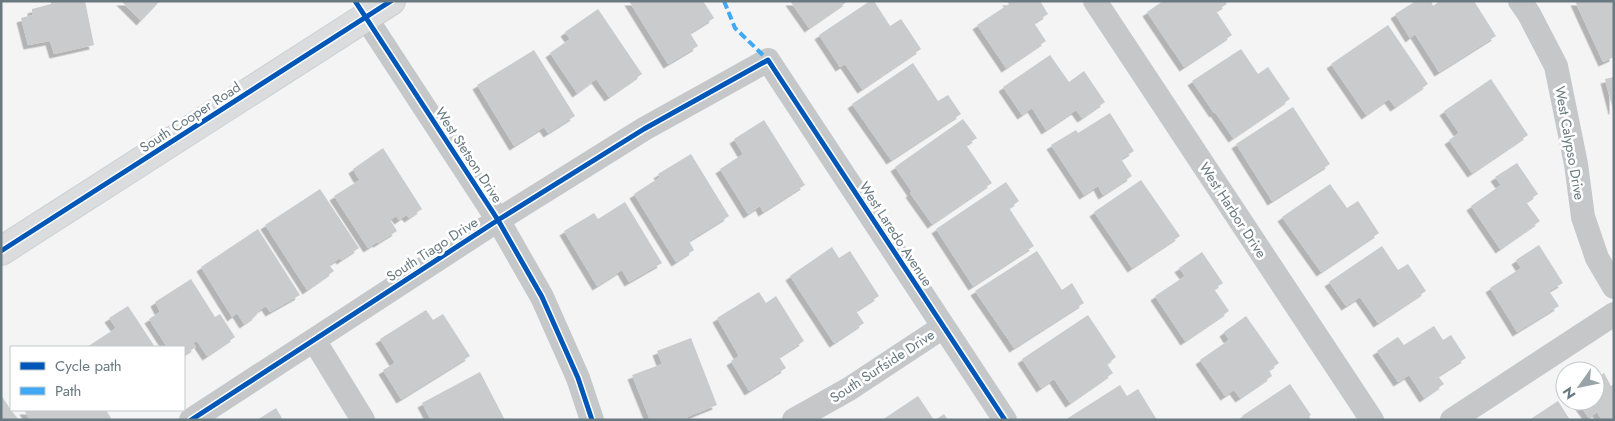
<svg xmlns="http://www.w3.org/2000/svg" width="1615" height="421" font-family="Jost,sans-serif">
<defs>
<filter id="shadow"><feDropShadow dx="-4.5" dy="4.5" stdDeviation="0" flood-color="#0004"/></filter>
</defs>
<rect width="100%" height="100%" fill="#f4f4f4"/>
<path fill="#cacbcc" filter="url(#shadow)" d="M 51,1 L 85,1 L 94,45 L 54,54 L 50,41 L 28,45 L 21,18 L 32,15 L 32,9 L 51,4 Z
M 121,1 L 160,1 L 141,21 Z
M 629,1 L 703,1 L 714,18 L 690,33 L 698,46 L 668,64 Z
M 790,1 L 848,1 L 809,28 Z
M 870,1 L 874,1 L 890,26 L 901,19 L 921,49 L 862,89 L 845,64 L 840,67 L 819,35 Z
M 1007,1 L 1040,1 L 1048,14 L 1034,23 L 1046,41 L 1006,68 L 977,25 L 1009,4 Z
M 1163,1 L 1225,1 L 1227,4 L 1216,11 L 1232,35 L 1184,67 L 1147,12 Z
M 1416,1 L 1431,1 L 1433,6 L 1440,1 L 1474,1 L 1496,36 L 1439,72 L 1415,34 L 1410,38 L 1395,14 Z
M 1575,1 L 1614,1 L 1614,57 L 1603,62 Z
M 598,9 L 642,74 L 609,97 L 596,79 L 577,93 L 550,53 L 570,39 L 565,32 Z
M 1388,25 L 1428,84 L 1395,107 L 1389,99 L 1366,115 L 1331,64 Z
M 1241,49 L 1258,74 L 1268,67 L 1290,99 L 1233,138 L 1215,112 L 1214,113 L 1192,81 Z
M 534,50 L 575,116 L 548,133 L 544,127 L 514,146 L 477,85 Z
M 1050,55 L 1069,82 L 1084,71 L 1105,102 L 1082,118 L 1076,110 L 1046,130 L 1032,108 L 1022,115 L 1003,87 Z
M 913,63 L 938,101 L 948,95 L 961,114 L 891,160 L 852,104 Z
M 1614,77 L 1614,110 L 1613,110 L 1605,79 Z
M 1491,79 L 1528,135 L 1472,173 L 1449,140 L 1459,133 L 1444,111 Z
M 1293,107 L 1330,164 L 1272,201 L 1236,144 Z
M 1110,113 L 1134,151 L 1121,159 L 1132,176 L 1103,195 L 1098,186 L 1084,195 L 1051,145 L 1076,130 L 1078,133 Z
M 963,119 L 977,138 L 966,145 L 992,183 L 932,224 L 910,193 L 912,192 L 895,167 Z
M 764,120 L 805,185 L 763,212 L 760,206 L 748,214 L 720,169 L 743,154 L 734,139 Z
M 383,148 L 422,209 L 409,218 L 406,215 L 399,220 L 396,216 L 390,220 L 397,231 L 378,243 L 377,242 L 368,248 L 334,196 L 361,179 L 358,178 L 353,169 Z
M 691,154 L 729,216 L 689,241 L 694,250 L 676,262 L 634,194 L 660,177 L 658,174 Z
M 1517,163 L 1538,194 L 1526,202 L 1540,221 L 1500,249 L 1471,206 L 1501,185 L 1495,177 Z
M 1141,180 L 1180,236 L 1132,268 L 1094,212 Z
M 1006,182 L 1019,201 L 1009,208 L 1034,246 L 973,286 L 936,229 Z
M 1330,184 L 1347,208 L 1358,201 L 1379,233 L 1321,272 L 1282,217 Z
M 320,189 L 359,248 L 341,260 L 340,258 L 329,265 L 334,271 L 307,290 L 265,225 Z
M 625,202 L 662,263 L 629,282 L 622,270 L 597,286 L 564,231 L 594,213 L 598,219 Z
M 258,229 L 300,295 L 270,312 L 266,306 L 257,312 L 259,313 L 256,314 L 257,315 L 244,324 L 237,313 L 232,317 L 201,267 Z
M 1539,245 L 1563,283 L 1549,291 L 1559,306 L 1517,332 L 1490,288 L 1521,268 L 1516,260 Z
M 1382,246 L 1398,270 L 1408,264 L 1426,291 L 1378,323 L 1360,297 L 1346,306 L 1329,282 Z
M 832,247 L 839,258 L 850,251 L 879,296 L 856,311 L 864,323 L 834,343 L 790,276 Z
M 1037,251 L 1062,290 L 1072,283 L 1084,303 L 1014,348 L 975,291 Z
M 1202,252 L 1223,283 L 1214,289 L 1229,311 L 1185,341 L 1155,296 L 1185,276 L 1179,268 Z
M 191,279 L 215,317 L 220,314 L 235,337 L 207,356 L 197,341 L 193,343 L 196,347 L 185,354 L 184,347 L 167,347 L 149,319 L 160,312 L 155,302 Z
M 759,292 L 766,303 L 776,296 L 804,341 L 779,357 L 786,368 L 749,391 L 731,361 L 739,356 L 717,318 Z
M 128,306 L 155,347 L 87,347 L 116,328 L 109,318 Z
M 426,310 L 433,320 L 443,314 L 470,356 L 401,399 L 383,370 L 395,363 L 380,339 Z
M 1088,315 L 1116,357 L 1107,364 L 1113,373 L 1070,403 L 1054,379 L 1041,388 L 1022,359 Z
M 1246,316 L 1279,363 L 1269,370 L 1272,376 L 1240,398 L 1234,390 L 1225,396 L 1200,360 L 1229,340 L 1224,332 Z
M 1434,326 L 1443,340 L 1451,335 L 1466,358 L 1438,376 L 1444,384 L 1424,398 L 1409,375 L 1398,382 L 1377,351 L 1398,337 L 1404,345 Z
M 691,338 L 717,405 L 687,417 L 688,420 L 650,420 L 632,375 L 662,364 L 657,351 Z
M 480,372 L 505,420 L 431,420 L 422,403 Z
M 1604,373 L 1611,386 L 1614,384 L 1614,420 L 1602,420 L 1597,412 L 1589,418 L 1577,401 L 1595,401 L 1595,379 Z
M 1290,384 L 1311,415 L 1309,416 L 1311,420 L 1244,420 L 1242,416 Z
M 1120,385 L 1127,396 L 1138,389 L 1157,420 L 1065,420 Z
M 1,395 L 11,410 L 19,420 L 1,420 Z
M 918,396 L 934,420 L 882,420 Z
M 1558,401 L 1570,420 L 1529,420 Z
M 276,408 L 283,420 L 257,420 Z
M 24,410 L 106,410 L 111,418 L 108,420 L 30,420 Z
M 944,414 L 948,420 L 935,420 Z"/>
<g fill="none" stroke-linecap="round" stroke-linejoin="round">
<defs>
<path id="secondary" d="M 1,251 L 391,1"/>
</defs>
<use href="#secondary" stroke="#cfd0d1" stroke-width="30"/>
<path stroke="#c5c7c8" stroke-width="24" d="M 1095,1 L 1372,420
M 1520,1 L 1529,14 L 1556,66 L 1576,164 L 1583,217 L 1597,258 L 1614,287
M 366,18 L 498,220 L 542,297 L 578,378 L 592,420
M 314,340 L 363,420
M 191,420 L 498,220 L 644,129 L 768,60 L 1005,420
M 794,420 L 849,389 L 943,327
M 1452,420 L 1614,314"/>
<use href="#secondary" stroke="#dbdcdd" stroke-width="28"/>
<path stroke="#3fa9f5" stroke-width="4" stroke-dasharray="8 4" stroke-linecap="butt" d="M 724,1 L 735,28 L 768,60"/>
<defs>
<path id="cycleway" d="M 355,1 L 498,220 L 542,297 L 578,378 L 592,420
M 1,251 L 391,1
M 191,420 L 498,220 L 644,129 L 768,60 L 1005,420"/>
</defs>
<use href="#cycleway" stroke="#fff" stroke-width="8"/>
<use href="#cycleway" stroke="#0057b8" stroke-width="5"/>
</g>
<g text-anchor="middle" stroke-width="5" stroke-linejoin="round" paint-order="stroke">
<g font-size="14" fill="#687980" stroke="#fff">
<text transform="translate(190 117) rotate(-33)" y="5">South Cooper Road</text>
<text transform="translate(1570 143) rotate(80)" y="5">West Calypso Drive</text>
<text transform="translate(469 155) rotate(57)" y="5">West Stetson Drive</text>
<text transform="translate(1233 210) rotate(57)" y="5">West Harbor Drive</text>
<text transform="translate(896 234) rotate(57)" y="5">West Laredo Avenue</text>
<text transform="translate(432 249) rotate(-33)" y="5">South Tiago Drive</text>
<text transform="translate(882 366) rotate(-33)" y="5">South Surfside Drive</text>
</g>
</g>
<rect width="1615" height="421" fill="none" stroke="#687980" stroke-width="5"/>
<rect x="10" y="346" width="175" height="65" fill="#ffffff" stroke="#c3c9cc"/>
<rect x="20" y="362" width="25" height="8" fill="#0057b8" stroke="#c3c9cc"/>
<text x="55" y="371" font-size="15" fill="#687980">Cycle path</text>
<rect x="20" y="387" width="25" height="8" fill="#3fa9f5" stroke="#c3c9cc"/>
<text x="55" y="396" font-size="15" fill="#687980">Path</text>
<g transform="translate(1580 386) rotate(237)"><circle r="24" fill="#ffffff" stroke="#c3c9cc"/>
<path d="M0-4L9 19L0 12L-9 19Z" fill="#99a4a9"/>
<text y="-8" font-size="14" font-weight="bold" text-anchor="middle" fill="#687980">N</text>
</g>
</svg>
